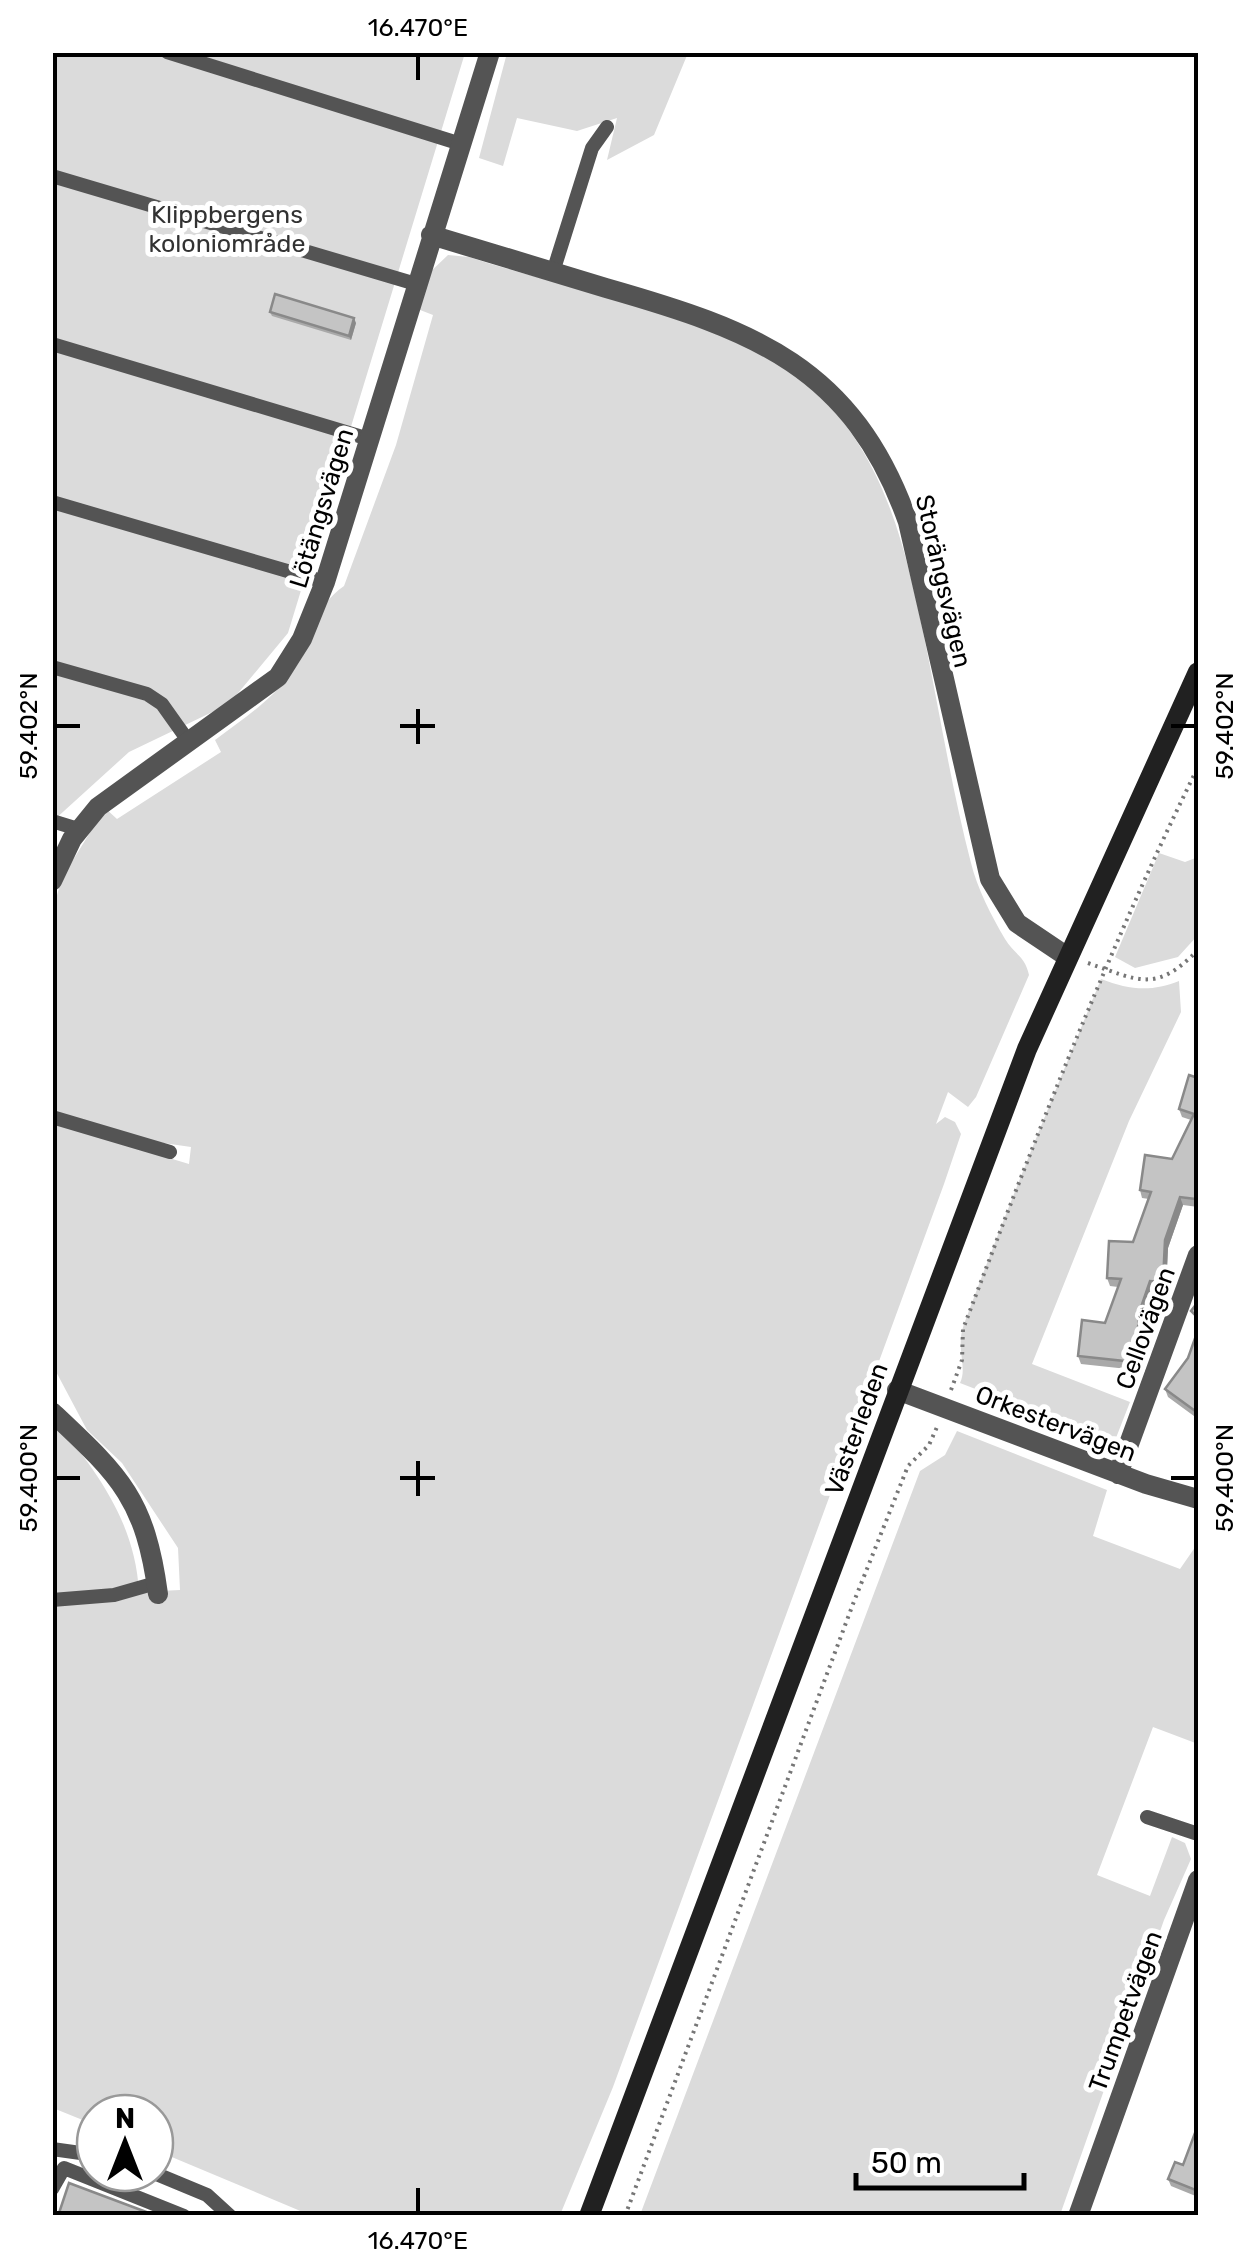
<svg xmlns="http://www.w3.org/2000/svg" width="1251" height="2268" font-family="Rubik,sans-serif">
<rect width="100%" height="100%" fill="#fff"/>
<path fill="#dbdbdb" d="M 53,53 L 465,53 L 288,633 L 229,704 L 129,752 L 53,821 Z
M 507,53 L 688,53 L 654,135 L 607,160 L 617,118 L 577,131 L 517,118 L 503,166 L 479,158 Z
M 448,255 L 469,257 C 563,288 670,303 757,350 C 874,414 900,521 925,641 C 940,715 952,790 971,863 C 977,888 992,917 1005,939 C 1014,954 1025,956 1029,975 L 976,1097 L 968,1107 L 948,1092 L 936,1124 L 945,1117 L 955,1122 L 961,1134 L 944,1184 L 613,2087 L 560,2215 L 310,2215 L 155,2150 L 155,2113 L 95,2113 L 95,2125 L 53,2108 L 52,1417 C 96,1470 135,1521 139,1592 L 180,1590 L 178,1548 L 122,1463 L 87,1430 L 53,1366 L 53,1123 L 189,1164 L 191,1147 L 136,1139 L 53,1112 L 53,909 L 62,878 L 105,808 L 117,819 L 221,752 L 215,740 C 249,715 279,695 301,659 C 319,629 313,608 344,586 L 396,445 L 433,315 L 415,308 L 427,275 Z
M 1159,853 L 1185,862 L 1198,857 L 1198,935 L 1178,957 L 1135,968 L 1115,957 Z
M 1101,979 C 1129,990 1152,992 1179,981 L 1181,1012 L 1129,1121 L 1032,1364 L 1130,1402 L 1114,1443 L 960,1383 C 968,1366 955,1349 964,1324 C 1007,1208 1054,1094 1101,979 Z
M 957,1431 L 1107,1490 L 1093,1536 L 1180,1569 L 1198,1543 L 1198,1744 L 1153,1727 L 1097,1875 L 1150,1896 L 1172,1837 L 1185,1843 L 1191,1859 L 1164,1920 L 1060,2215 L 640,2215 L 920,1471 L 945,1455 Z"/>
<g fill="none" stroke-linecap="round" stroke-linejoin="round">
<path stroke="#767676" stroke-width="4" stroke-dasharray="2.5 5" stroke-linecap="butt" d="M 1088,963 C 1140,981 1156,993 1198,950
M 951,1390 L 962,1360 L 963,1329 C 1035,1139 1108,949 1198,767
M 625,2216 L 853,1604 L 908,1466 L 929,1445 L 937,1427"/>
<path stroke="#545454" stroke-width="14" d="M 167,52 L 461,144
M 52,176 L 416,284
M 553,272 L 592,148 L 607,127
M 52,344 L 369,439
M 52,502 L 325,582
M 52,667 L 147,694 L 162,704 L 189,742
M 52,821 L 78,829
M 52,1117 L 170,1152
M 52,1600 L 114,1595 L 156,1583
M 1147,1817 L 1198,1834
M 52,2149 L 95,2155
M 154,2173 L 207,2195 L 230,2216
M 52,2189 L 64,2168 L 184,2216"/>
<path stroke="#545454" stroke-width="20" d="M 431,235 C 490,253 548,271 606,288 C 753,330 853,366 908,522 L 990,879 L 1017,923 L 1066,956
M 52,881 L 72,839 L 98,807 L 278,677 L 302,639 L 325,582 L 490,52
M 897,1390 L 1146,1484 L 1198,1499
M 52,1412 C 120,1476 145,1498 158,1594
M 1118,1474 L 1198,1255
M 1078,2216 L 1198,1880"/>
<path stroke="#212121" stroke-width="20" d="M 589,2216 L 1027,1049 L 1198,672"/>
</g>
<path fill="#a9a9a9" d="M 270,312 L 356,323 L 351,340 L 272,316 Z
M 1198,1078 L 1198,1207 L 1183,1205 L 1168,1248 L 1166,1290 L 1153,1289 L 1143,1318 L 1137,1370 L 1081,1364 L 1078,1356 L 1105,1323 L 1118,1287 L 1110,1286 L 1107,1278 L 1133,1242 L 1149,1199 L 1142,1198 L 1140,1190 L 1172,1159 L 1191,1120 L 1182,1117 L 1179,1109 Z
M 1198,1329 L 1198,1419 L 1168,1397 L 1165,1389 L 1188,1358 Z
M 1198,2125 L 1198,2197 L 1171,2186 L 1168,2179 L 1183,2165 Z"/>
<path fill="#898989" d="M 354,318 L 356,323 L 351,340 L 349,336 Z
M 1180,1197 L 1183,1205 L 1168,1248 L 1166,1290 L 1163,1282 L 1165,1240 Z
M 1150,1281 L 1153,1289 L 1143,1318 L 1137,1370 L 1134,1362 L 1140,1310 Z"/>
<path fill="#c4c4c4" stroke="#898989" stroke-width="2.5" d="M 275,294 L 354,318 L 349,336 L 270,312 Z
M 1189,1075 L 1198,1078 L 1198,1183 L 1196,1199 L 1180,1197 L 1165,1240 L 1163,1282 L 1150,1281 L 1140,1310 L 1134,1362 L 1078,1356 L 1082,1320 L 1105,1323 L 1121,1279 L 1107,1278 L 1109,1241 L 1133,1242 L 1151,1192 L 1140,1190 L 1145,1155 L 1172,1159 L 1194,1114 L 1179,1109 Z
M 1198,1302 L 1198,1318 L 1191,1311 Z
M 1198,1330 L 1198,1413 L 1165,1389 L 1188,1358 Z
M 1198,2125 L 1198,2191 L 1168,2179 L 1175,2162 L 1183,2165 Z
M 69,2183 L 157,2216 L 58,2216 Z"/>
<path fill="none" stroke="#000" stroke-width="4" d="M 418,55 L 418,80M 418,709 L 418,744M 55,726 L 80,726M 400,726 L 435,726M 1171,726 L 1196,726M 418,1461 L 418,1496M 55,1478 L 80,1478M 400,1478 L 435,1478M 1171,1478 L 1196,1478M 418,2188 L 418,2213"/>
<g text-anchor="middle" stroke-width="10" stroke-linejoin="round" paint-order="stroke">
<g font-size="25" fill="#323232" stroke="#fff">
<text x="227" y="223">Klippbergens<tspan x="227" dy="29">koloniområde</tspan></text>
</g>
<g font-size="25" fill="#000" stroke="#fff">
<text transform="translate(321 508) rotate(-73)" y="9">Lötängsvägen</text>
<text transform="translate(944 581) rotate(77)" y="9">Storängsvägen</text>
<text transform="translate(1145 1328) rotate(-70)" y="9">Cellovägen</text>
<text transform="translate(1056 1423) rotate(21)" y="9">Orkestervägen</text>
<text transform="translate(856 1429) rotate(-70)" y="9">Västerleden</text>
<text transform="translate(1125 2011) rotate(-70)" y="9">Trumpetvägen</text>
</g>
</g>
<rect width="1251" height="2268" fill="none" stroke="#ffffff" stroke-width="110"/>
<g transform="translate(125 2143)"><circle r="48" fill="#ffffff" stroke="#999999" stroke-width="2.5"/>
<path d="M0-8L18 38L0 25L-18 38Z" fill="#000000"/>
<text y="-15" font-size="28" font-weight="bold" text-anchor="middle" fill="#000000">N</text>
</g>
<path d="M856 2173v15h168v-15" fill="none" stroke="#000000" stroke-width="5"/>
<text x="871" y="2173" font-size="30" fill="#000000" stroke="#ffffff" stroke-width="8" paint-order="stroke">50 m</text>
<rect x="55" y="55" width="1141" height="2158" fill="none" stroke="#000" stroke-width="4"/>
<g font-size="25" text-anchor="middle" fill="#000">
<text x="418" y="36">16.470°E</text>
<text transform="translate(28 726) rotate(-90)" y="9">59.402°N</text>
<text transform="translate(1224 726) rotate(-90)" y="9">59.402°N</text>
<text transform="translate(28 1478) rotate(-90)" y="9">59.400°N</text>
<text transform="translate(1224 1478) rotate(-90)" y="9">59.400°N</text>
<text x="418" y="2249">16.470°E</text>
</g>
</svg>
